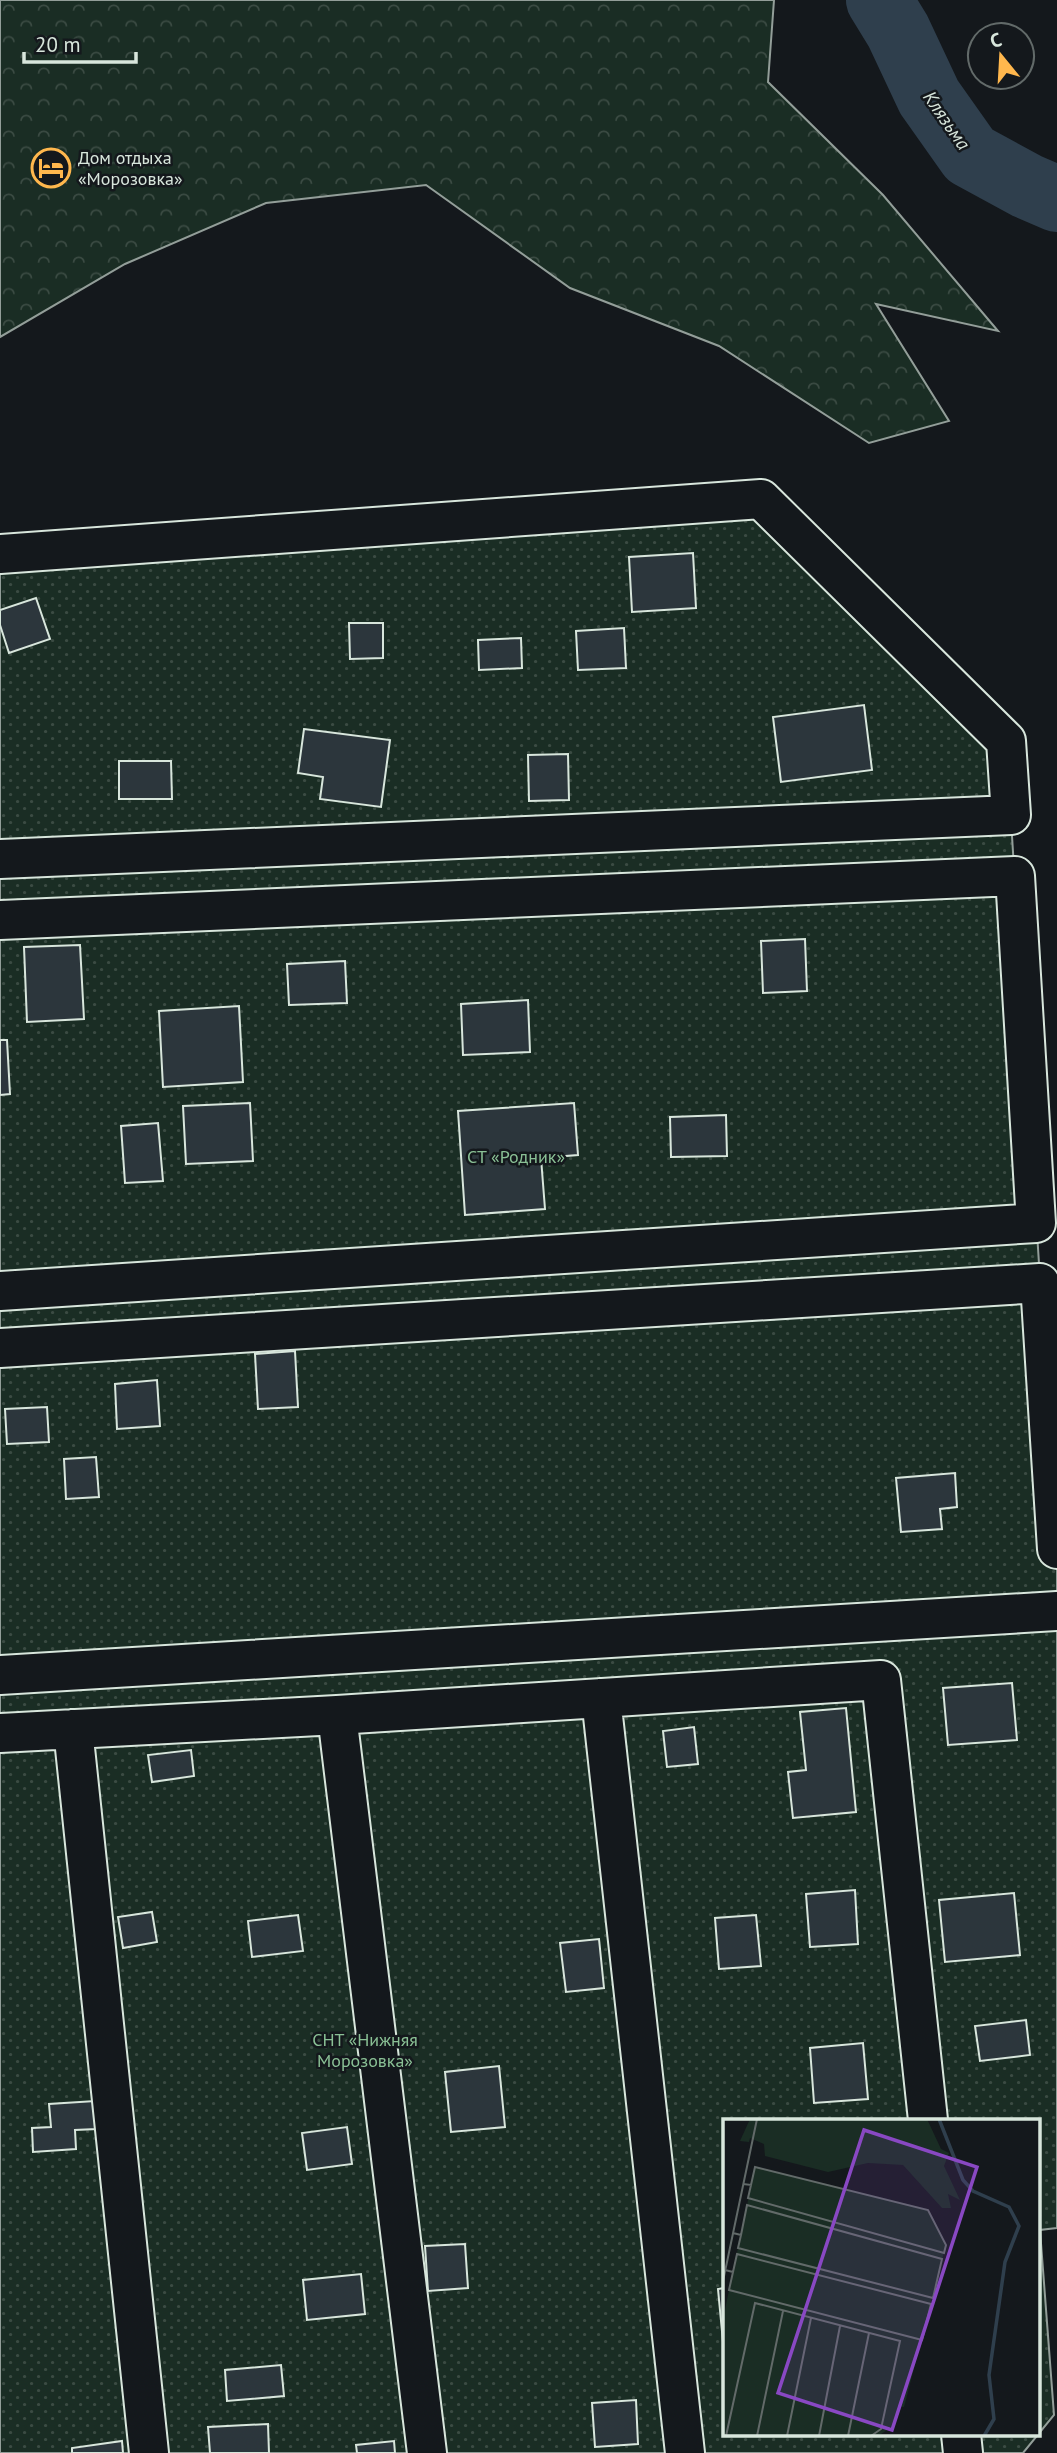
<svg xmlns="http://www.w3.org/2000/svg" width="1057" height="2453" font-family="'PT Sans',sans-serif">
<defs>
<pattern id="forest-crowns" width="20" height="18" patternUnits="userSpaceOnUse" patternTransform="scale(1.75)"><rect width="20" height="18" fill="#1a2d24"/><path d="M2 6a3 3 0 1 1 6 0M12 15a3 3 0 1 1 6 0" fill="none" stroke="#3b4b43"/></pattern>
<pattern id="park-dots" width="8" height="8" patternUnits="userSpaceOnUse" patternTransform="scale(1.75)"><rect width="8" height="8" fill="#1a2d24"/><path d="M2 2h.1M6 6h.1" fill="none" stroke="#3b4b43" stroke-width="1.8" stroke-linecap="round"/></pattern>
</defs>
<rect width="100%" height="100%" fill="#14181c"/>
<path fill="url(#forest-crowns)" stroke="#939e99" stroke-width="2" d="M 0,0 L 774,0 L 768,82 L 883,195 L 998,331 L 876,304 L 949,421 L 869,443 L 719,346 L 570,288 L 426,185 L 266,203 L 125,264 L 0,337 Z"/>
<path fill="url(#park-dots)" stroke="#939e99" stroke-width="2" fill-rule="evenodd" d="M 761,499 L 1006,741 L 1057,1549 L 1057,2228 L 1040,2230 L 1054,2415 L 1023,2453 L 0,2453 L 0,554 ZM 724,2120 L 1038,2120 L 1038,2434 L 724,2434 Z"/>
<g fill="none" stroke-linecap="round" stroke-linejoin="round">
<path stroke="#2f3f4d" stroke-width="66" d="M 879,0 L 898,31 L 929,97 L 970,155 L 1027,186 L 1057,199"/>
</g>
<path fill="#2c363c" stroke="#d8e6dc" stroke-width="2" d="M 693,553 L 696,608 L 632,612 L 629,557 Z
M 36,598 L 50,639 L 9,653 L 0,625 L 0,610 Z
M 349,623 L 383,623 L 383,658 L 350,659 Z
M 624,628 L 626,668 L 578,670 L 576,631 Z
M 521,638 L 522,668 L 479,670 L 478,640 Z
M 864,705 L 872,770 L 781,782 L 773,717 Z
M 304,729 L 390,740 L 381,807 L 320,799 L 323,777 L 298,773 Z
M 568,754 L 569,800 L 529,801 L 528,755 Z
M 119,761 L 171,761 L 172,799 L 119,799 Z
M 805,939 L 807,991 L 763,993 L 761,941 Z
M 80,945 L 84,1019 L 27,1022 L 24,947 Z
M 345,961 L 347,1003 L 289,1005 L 287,964 Z
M 528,1000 L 530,1052 L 463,1055 L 461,1004 Z
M 239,1006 L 243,1082 L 163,1087 L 159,1011 Z
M 0,1040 L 7,1040 L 10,1094 L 0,1095 Z
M 250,1103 L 253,1161 L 186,1164 L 183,1106 Z
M 574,1103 L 578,1155 L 541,1158 L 545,1209 L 465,1215 L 458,1111 Z
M 726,1115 L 727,1156 L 671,1157 L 670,1117 Z
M 158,1123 L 163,1181 L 125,1183 L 121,1126 Z
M 295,1351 L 298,1407 L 258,1409 L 255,1354 Z
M 157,1380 L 160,1426 L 117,1429 L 115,1384 Z
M 47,1407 L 49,1442 L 7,1444 L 5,1409 Z
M 96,1457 L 99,1497 L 66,1499 L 64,1459 Z
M 955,1473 L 957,1507 L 940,1509 L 942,1529 L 901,1532 L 896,1478 Z
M 1012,1683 L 1017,1740 L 948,1745 L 943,1688 Z
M 846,1708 L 856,1812 L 793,1818 L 788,1772 L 806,1770 L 800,1712 Z
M 694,1727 L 698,1764 L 667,1767 L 663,1731 Z
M 191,1750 L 194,1776 L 152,1782 L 148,1755 Z
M 855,1890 L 858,1944 L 810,1947 L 806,1894 Z
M 1014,1893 L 1020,1955 L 945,1962 L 939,1900 Z
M 152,1912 L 157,1942 L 123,1948 L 118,1917 Z
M 298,1915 L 303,1951 L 252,1957 L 248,1921 Z
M 756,1915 L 761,1966 L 719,1969 L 715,1918 Z
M 599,1939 L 604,1988 L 566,1992 L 560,1943 Z
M 1026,2020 L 1030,2055 L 980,2061 L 975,2026 Z
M 863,2043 L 868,2099 L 814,2103 L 810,2048 Z
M 499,2066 L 505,2127 L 451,2132 L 445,2072 Z
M 95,2101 L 97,2129 L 75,2130 L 76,2149 L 33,2152 L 32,2128 L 51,2127 L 49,2104 Z
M 347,2127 L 352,2164 L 307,2170 L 302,2133 Z
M 465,2244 L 468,2288 L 428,2291 L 425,2246 Z
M 361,2274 L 365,2314 L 307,2320 L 303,2280 Z
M 724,2288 L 724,2342 L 723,2342 L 718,2289 Z
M 281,2365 L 284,2396 L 227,2401 L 225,2370 Z
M 636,2400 L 638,2444 L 595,2447 L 592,2403 Z
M 268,2424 L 269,2453 L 210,2453 L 208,2427 Z
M 122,2441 L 123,2453 L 72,2453 L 72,2448 Z
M 394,2441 L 395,2453 L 357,2453 L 356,2445 Z"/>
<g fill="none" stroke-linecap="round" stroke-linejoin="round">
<defs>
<path id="minor" d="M 0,554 L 761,499 L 1006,741 L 1011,815 L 0,859
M 0,920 L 1015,876 L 1036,1223 L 0,1291
M 0,1348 L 1040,1283 L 1057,1549
M 0,1675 L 1057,1611
M 601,1698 L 685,2453
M 337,1715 L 427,2453
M 73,1729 L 149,2453
M 0,1733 L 337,1715 L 881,1680 L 928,2120
M 961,2434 L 963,2453"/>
</defs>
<use href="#minor" stroke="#d8e6dc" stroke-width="42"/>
<use href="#minor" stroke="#14181c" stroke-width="38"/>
</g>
<defs>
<symbol id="hotel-ring" viewBox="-11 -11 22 22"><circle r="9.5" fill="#14181c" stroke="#ffb74d" stroke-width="1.5"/><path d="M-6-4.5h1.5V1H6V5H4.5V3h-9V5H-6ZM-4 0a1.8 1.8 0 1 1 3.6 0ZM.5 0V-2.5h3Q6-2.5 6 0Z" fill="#ffb74d"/></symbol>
</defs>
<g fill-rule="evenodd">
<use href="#hotel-ring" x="29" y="146" width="44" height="44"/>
</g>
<g text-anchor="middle" stroke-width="5" stroke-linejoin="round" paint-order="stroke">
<g font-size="18" fill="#d8e6dc" stroke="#14181c" text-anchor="start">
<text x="78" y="164">Дом отдыха<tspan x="78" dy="21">«Морозовка»</tspan></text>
</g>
<g font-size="18" fill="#8ac095" stroke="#14181c">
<text x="516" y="1163">СТ «Родник»</text>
<text x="365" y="2046">СНТ «Нижняя<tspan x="365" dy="21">Морозовка»</tspan></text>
</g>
<g font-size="19" font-style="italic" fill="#d8e6dc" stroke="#14181c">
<text transform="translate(947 120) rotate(55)" y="7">Клязьма</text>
</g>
</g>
<g transform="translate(723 2119)">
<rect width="317" height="317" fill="#14181c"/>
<path d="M 27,0 L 204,0 L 218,30 L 226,34 L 221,47 L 237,81 L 225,75 L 228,89 L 219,89 L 180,46 L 145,44 L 105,53 L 42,37 L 41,25 L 27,19 L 26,23 L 17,22 Z" fill="#1a2d24"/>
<path d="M 32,48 L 205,91 L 223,126 L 181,288 L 175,287 L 170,307 L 155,317 L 0,317 L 0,200 Z" fill="#1a2d24"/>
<path fill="none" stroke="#2f3f4d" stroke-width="3.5" d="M 216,0 L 240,61 L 250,72 L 286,88 L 296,107 L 282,143 L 266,256 L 271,300 L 261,317"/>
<path fill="none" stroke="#626a69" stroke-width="2" d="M 20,65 L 28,66 L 32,48 L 205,91 L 223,126 L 221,134 L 25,79 L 28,66M 10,114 L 18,116 L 15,129 L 210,179 L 219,140 L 24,86 L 18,116M 2,151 L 10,153 L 6,171 L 199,221 L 208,185 L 14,135 L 10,153M 0,162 L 34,0M 3,317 L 32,184 L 177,222 L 158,310 L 148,317M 34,317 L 60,192M 64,317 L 88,199M 96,317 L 117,207M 125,317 L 146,214"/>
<path fill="#8948c3" fill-opacity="0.15" stroke="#8948c3" stroke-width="3.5" d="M 141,11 L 254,48 L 169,311 L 55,274 Z"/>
<rect width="317" height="317" fill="none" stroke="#d8e6dc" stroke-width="3.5"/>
</g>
<g transform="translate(1001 56) rotate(342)"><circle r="33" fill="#14181c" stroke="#626a69" stroke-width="2"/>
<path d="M0-5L12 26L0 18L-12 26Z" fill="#ffb74d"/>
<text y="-10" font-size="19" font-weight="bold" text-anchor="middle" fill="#d8e6dc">С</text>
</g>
<path d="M24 52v10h112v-10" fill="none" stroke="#d8e6dc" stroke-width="3.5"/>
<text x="35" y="52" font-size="21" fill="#d8e6dc" stroke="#14181c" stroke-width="5" paint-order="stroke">20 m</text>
</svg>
